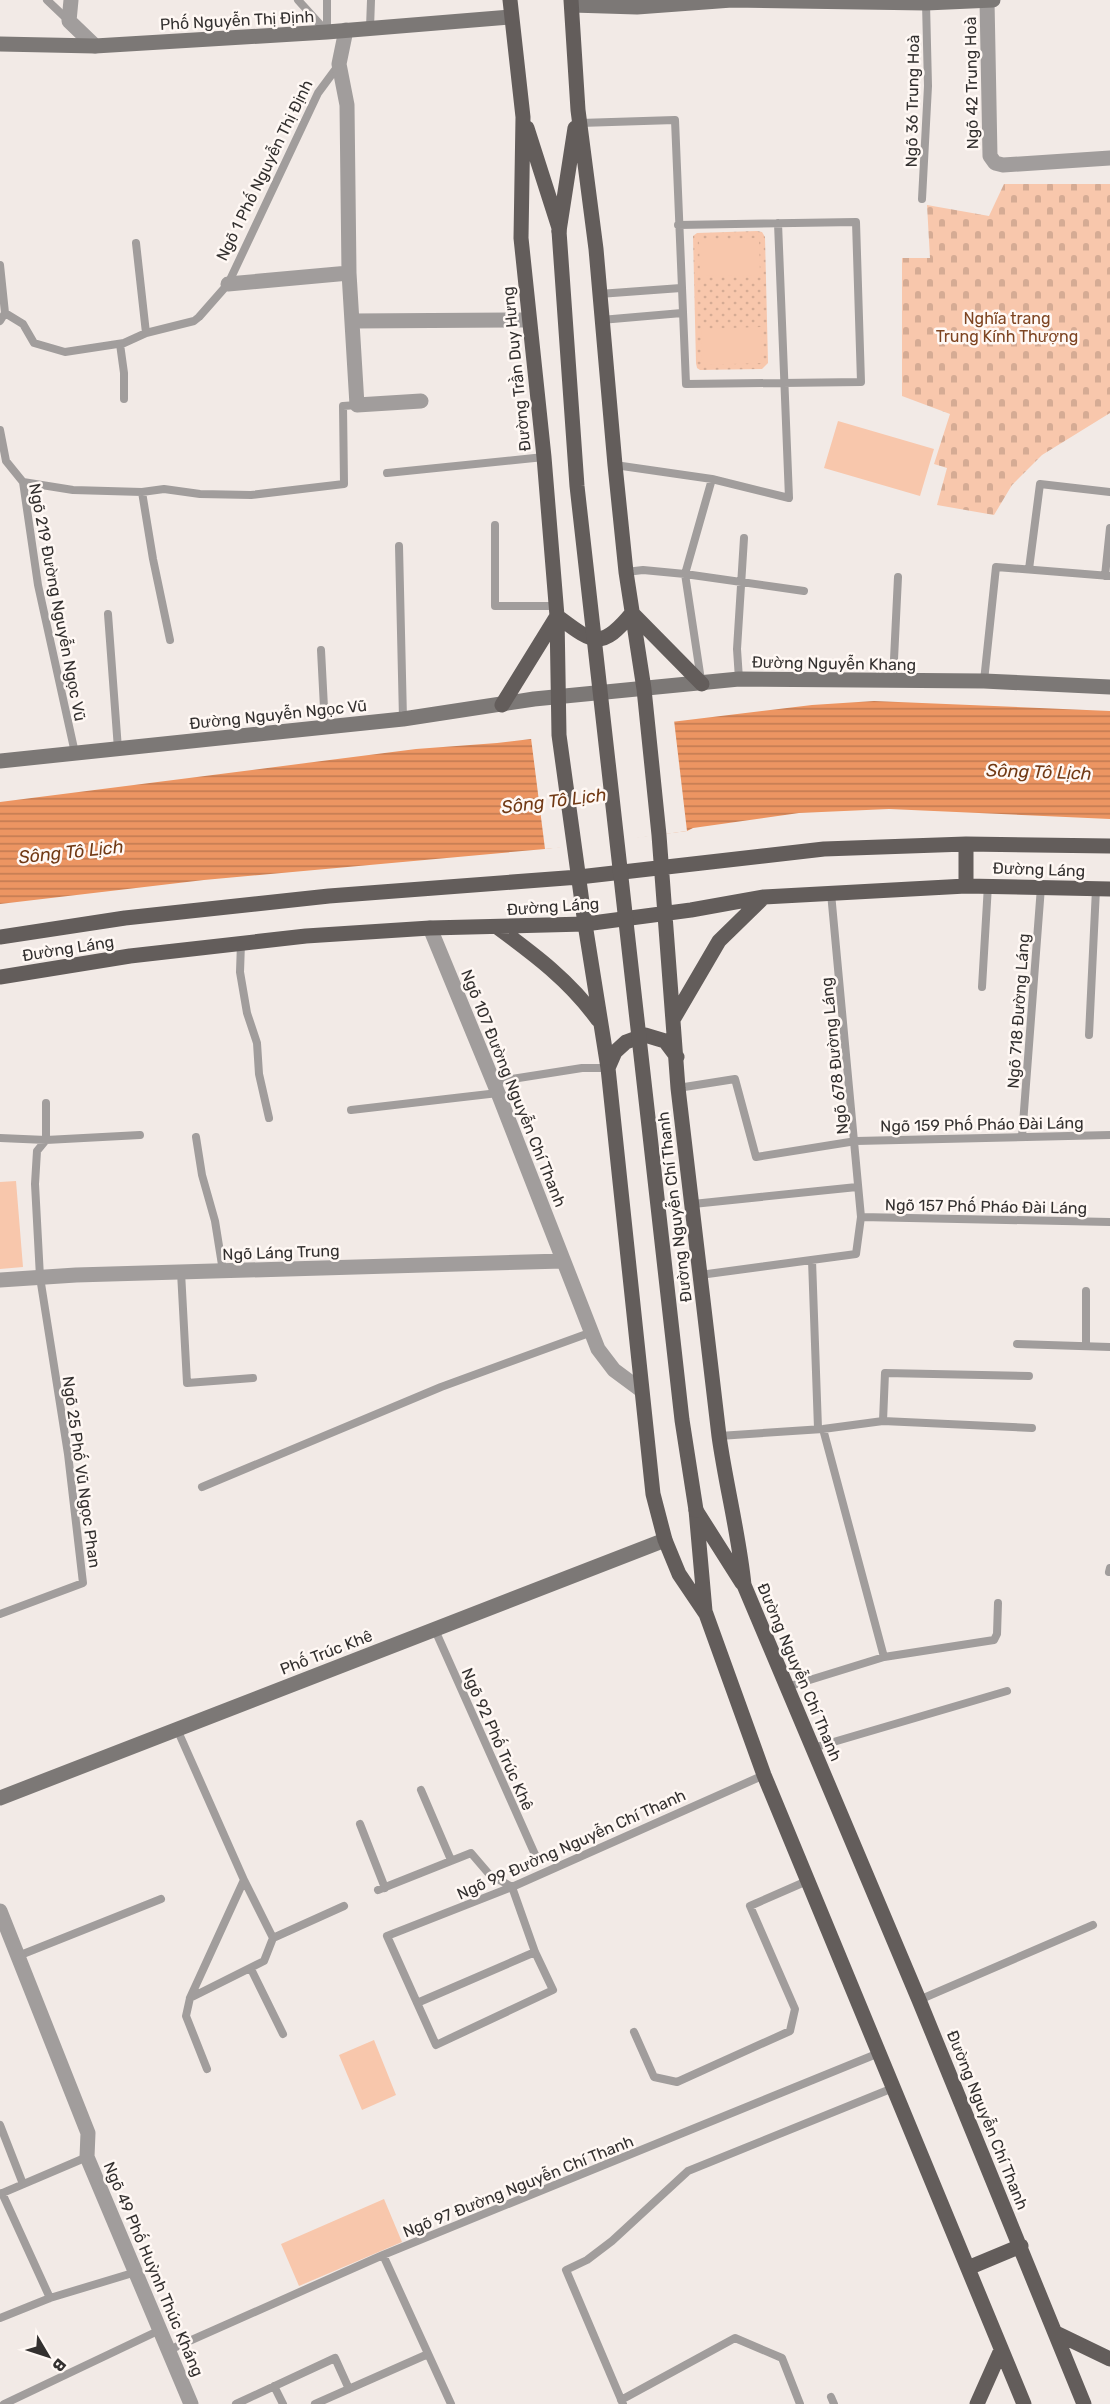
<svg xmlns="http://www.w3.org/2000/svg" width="1110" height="2404" font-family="Rubik,sans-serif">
<defs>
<pattern id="grass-dots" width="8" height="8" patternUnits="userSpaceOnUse" patternTransform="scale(1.5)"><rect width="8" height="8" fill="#f8c7ac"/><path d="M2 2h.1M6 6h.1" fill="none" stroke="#d5ab94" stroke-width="1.8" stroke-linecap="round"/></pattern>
<pattern id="cemetery-stones" width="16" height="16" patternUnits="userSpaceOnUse" patternTransform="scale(1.5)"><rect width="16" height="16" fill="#f8c7ac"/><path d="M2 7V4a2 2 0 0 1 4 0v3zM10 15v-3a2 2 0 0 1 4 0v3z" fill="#d5ab94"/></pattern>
<pattern id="water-rules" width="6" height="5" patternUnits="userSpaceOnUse" patternTransform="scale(1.5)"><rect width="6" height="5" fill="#ec9562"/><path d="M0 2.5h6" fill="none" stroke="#c07a51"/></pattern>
</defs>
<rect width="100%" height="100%" fill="#f2eae6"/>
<path fill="url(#grass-dots)" d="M 757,231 L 762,232 L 765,237 L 768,363 L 762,369 L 700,370 L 697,368 L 696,363 L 693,236 L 697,233 Z"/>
<path fill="url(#cemetery-stones)" d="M 1004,184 L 1110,184 L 1110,413 L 1042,455 L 1012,485 L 994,515 L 937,505 L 947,468 L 934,464 L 950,414 L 902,396 L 902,258 L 930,258 L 927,205 L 989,216 Z"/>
<path fill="#f8c7ac" d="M 759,238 L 760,275 L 700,276 L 699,240 Z
M 761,327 L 762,363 L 702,365 L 701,329 Z
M 838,421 L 934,449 L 920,496 L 824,468 Z
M 16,1181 L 23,1267 L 0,1269 L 0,1182 Z
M 374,2040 L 396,2095 L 362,2110 L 339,2055 Z
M 384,2199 L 402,2242 L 299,2286 L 281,2244 Z"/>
<path fill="url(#water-rules)" d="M 874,701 L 1110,711 L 1110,819 L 889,809 L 799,813 L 693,828 L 687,831 L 545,849 L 204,880 L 0,904 L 0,802 L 416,749 L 497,743 L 812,705 Z"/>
<path fill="#f2eae6" d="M 674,720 L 687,831 L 637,838 L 637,841 L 545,849 L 531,738 L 581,732 L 582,729 L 625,723 L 626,726 Z"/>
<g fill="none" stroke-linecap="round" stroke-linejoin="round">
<path stroke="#a19d9c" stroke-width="8" d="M 47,0 L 68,20
M 298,0 L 326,31
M 370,28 L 371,0
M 327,32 L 327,0
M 580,123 L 675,120 L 686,384 L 861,382 L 856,222 L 678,225
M 922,199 L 928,86 L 926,3
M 136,243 L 146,333
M 0,265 L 5,313 L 0,321
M 599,294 L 681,288
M 5,313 L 23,324 L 34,343 L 65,352 L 124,343 L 146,333 L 194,321 L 199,317 L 228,284 L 318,93 L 338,66
M 601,320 L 682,313
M 120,344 L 124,373 L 124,399
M 0,430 L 6,461 L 23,482 L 38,585 L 75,753
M 615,465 L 712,479 L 789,498 L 778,223
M 387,473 L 544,457
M 23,482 L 73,490 L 142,492 L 164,489 L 200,494 L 251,495 L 344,484 L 343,406 L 357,405
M 142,492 L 153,559 L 170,640
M 495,525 L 495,606 L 556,606
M 399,546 L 403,719
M 1029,569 L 1040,484 L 1110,492
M 626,572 L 643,570 L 685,574 L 804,591
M 1105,576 L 1110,528
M 108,614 L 118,749
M 321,650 L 325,727
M 739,679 L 737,649 L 744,538
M 701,680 L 685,574 L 712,479
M 893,680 L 898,577
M 984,681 L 996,567 L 1110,576
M 241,943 L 240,972 L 247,1013 L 257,1043 L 259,1074 L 269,1118
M 982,987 L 988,885
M 1089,1035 L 1096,889
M 493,1082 L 582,1068 L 608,1068
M 678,1088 L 735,1079 L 756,1157 L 856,1141 L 1110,1135
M 351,1110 L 498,1093
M 196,1137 L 202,1175 L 215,1221 L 223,1271
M 1022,1137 L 1041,887
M 0,1138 L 46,1140 L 140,1135
M 693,1204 L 857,1187
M 861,1217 L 1110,1222
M 812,1260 L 818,1428
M 181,1272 L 187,1383 L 253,1378
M 700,1275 L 856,1254 L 861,1217 L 831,893
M 1086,1291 L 1086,1345
M 1017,1344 L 1110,1347
M 883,1421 L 885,1373 L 1029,1376
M 823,1429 L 884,1657
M 719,1436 L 823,1429 L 883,1421 L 1032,1428
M 202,1487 L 441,1387 L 592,1332
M 1109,1572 L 1110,1568
M 0,1614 L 83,1583 L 68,1454 L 40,1277 L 35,1184 L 37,1151 L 46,1140 L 46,1103
M 435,1630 L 537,1859
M 787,1687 L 884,1657 L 994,1640 L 997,1634 L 998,1603
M 177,1729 L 244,1880 L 190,1998 L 186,2016 L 207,2069
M 813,1748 L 1007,1691
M 421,1790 L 451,1860
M 360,1824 L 385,1888
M 378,1890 L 471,1853 L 489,1874 L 512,1887 L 535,1952 L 553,1990 L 436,2045 L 387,1936 L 512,1887 L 764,1775
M 273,1938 L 344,1906
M 18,1956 L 161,1899
M 251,1969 L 283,2034
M 190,1998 L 264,1961 L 273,1938 L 244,1880
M 919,2000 L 1093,1925
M 417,2003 L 535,1952
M 634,2032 L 654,2077 L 677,2082 L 790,2031 L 795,2009 L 750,1906 L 807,1881
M 0,2125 L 23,2184
M 2,2193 L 50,2298
M 0,2194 L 87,2157
M 383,2255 L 451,2404
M 0,2318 L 50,2298 L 136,2272
M 169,2350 L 383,2255 L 879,2053
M 274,2386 L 283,2404
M 831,2397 L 834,2404
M 621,2400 L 735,2338 L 782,2358 L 800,2404
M 4,2404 L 160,2330
M 236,2404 L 335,2358 L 349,2389
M 315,2404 L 428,2354
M 623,2404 L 566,2270 L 587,2260 L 612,2241 L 688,2171 L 893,2088"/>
<path stroke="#a19d9c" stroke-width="15" d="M 71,0 L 69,21 L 95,46
M 987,0 L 990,156 L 995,163 L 1003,165 L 1110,158
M 346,30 L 339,64 L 347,105 L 349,273 L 357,405 L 421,401
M 228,284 L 349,273
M 353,321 L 529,320
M 430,928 L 498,1093 L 598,1349 L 614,1370 L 641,1390
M 0,1280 L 76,1275 L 563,1261
M 0,1911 L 88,2133 L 87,2157 L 191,2404"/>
<path stroke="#7c7876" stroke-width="15" d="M 575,0 L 572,5 L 637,7 L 732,0 L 926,3 L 993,0
M 0,44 L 95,46 L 327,32 L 511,17
M 0,761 L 403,719 L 534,699 L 739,679 L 984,681 L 1110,687
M 0,1798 L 665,1540"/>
<path stroke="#635d5b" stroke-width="15" d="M 510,0 L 523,117 L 521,238 L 544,457 L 557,616 L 559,735 L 585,924 L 608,1068 L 653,1494 L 665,1540 L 679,1574 L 706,1614 L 764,1775 L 1024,2404
M 571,0 L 578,110 L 596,249 L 615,465 L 626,572 L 644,689 L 659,835 L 678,1088 L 719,1436 C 726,1486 739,1535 744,1585 L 919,2000 L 1084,2404
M 527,128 L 559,228
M 559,231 L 575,128
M 632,613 L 702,684
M 557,616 C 593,643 601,651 632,613
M 502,705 L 557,616
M 966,886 L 966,844
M 497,927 C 535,955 570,981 598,1020
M 0,937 L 125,918 L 329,896 L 579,877 L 824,849 L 966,844 L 1110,846
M 0,977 L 130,956 L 306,936 L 430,928 L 585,924 L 691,910 L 764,897 L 966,886 L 1110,889
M 674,1018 L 719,941 L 764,897
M 608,1068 L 615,1052 L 626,1042 L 645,1035 L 665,1041 L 677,1057
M 696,1510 L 705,1611
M 697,1512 L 742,1583
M 968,2268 L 1021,2246
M 1056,2333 L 1110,2359
M 977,2404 L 1001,2350"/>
<path stroke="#635d5b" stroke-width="15" d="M 559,231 L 577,486 L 682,1420 L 696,1510"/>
</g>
<g text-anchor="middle" stroke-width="5" stroke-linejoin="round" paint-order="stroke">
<g font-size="16" fill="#33302f" stroke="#fff8f4">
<text transform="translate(237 20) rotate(-3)" y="6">Phố Nguyễn Thị Định</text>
<text transform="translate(971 83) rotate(-91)" y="6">Ngõ 42 Trung Hoà</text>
<text transform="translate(912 101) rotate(-89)" y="6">Ngõ 36 Trung Hoà</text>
<text transform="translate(264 170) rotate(-64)" y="6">Ngõ 1 Phố Nguyễn Thị Định</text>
<text transform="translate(516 369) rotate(-96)" y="6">Đường Trần Duy Hưng</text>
<text transform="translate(58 602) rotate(79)" y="6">Ngõ 219 Đường Nguyễn Ngọc Vũ</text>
<text transform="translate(834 663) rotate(1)" y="6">Đường Nguyễn Khang</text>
<text transform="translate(278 714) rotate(-6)" y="6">Đường Nguyễn Ngọc Vũ</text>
<text transform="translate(1039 869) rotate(2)" y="6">Đường Láng</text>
<text transform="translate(553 906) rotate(-4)" y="6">Đường Láng</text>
<text transform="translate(68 948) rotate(-9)" y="6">Đường Láng</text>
<text transform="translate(1018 1011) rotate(-86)" y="6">Ngõ 718 Đường Láng</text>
<text transform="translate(834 1056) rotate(-96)" y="6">Ngõ 678 Đường Láng</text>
<text transform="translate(514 1088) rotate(68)" y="6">Ngõ 107 Đường Nguyễn Chí Thanh</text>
<text transform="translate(982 1124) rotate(-1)" y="6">Ngõ 159 Phố Pháo Đài Láng</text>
<text transform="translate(986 1206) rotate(1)" y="6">Ngõ 157 Phố Pháo Đài Láng</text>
<text transform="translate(674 1207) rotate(-97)" y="6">Đường Nguyễn Chí Thanh</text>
<text transform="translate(281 1252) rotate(-2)" y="6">Ngõ Láng Trung</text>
<text transform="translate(82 1472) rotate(82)" y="6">Ngõ 25 Phố Vũ Ngọc Phan</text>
<text transform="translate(326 1652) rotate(-21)" y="6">Phố Trúc Khê</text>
<text transform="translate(800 1672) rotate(67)" y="6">Đường Nguyễn Chí Thanh</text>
<text transform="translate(498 1739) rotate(66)" y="6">Ngõ 92 Phố Trúc Khê</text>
<text transform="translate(571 1844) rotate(-24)" y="6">Ngõ 99 Đường Nguyễn Chí Thanh</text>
<text transform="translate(988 2120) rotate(68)" y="6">Đường Nguyễn Chí Thanh</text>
<text transform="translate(518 2186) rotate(-22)" y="6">Ngõ 97 Đường Nguyễn Chí Thanh</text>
<text transform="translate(154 2269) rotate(67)" y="6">Ngõ 49 Phố Huỳnh Thúc Kháng</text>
</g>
<g font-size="16" fill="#7e4522" stroke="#fff8f4">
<text x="1007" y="324">Nghĩa trang<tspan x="1007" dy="18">Trung Kính Thượng</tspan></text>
</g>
<g font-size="18" font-style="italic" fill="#713914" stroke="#fff8f4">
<text transform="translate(1039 772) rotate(2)" y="6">Sông Tô Lịch</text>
<text transform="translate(554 801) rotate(-7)" y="6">Sông Tô Lịch</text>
<text transform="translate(71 852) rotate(-6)" y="6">Sông Tô Lịch</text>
</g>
</g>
<g transform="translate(48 2356) rotate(129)" stroke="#fff8f4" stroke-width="4.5" paint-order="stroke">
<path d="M0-4.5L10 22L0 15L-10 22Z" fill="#33302f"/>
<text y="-9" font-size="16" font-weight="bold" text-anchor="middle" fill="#33302f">B</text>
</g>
</svg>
